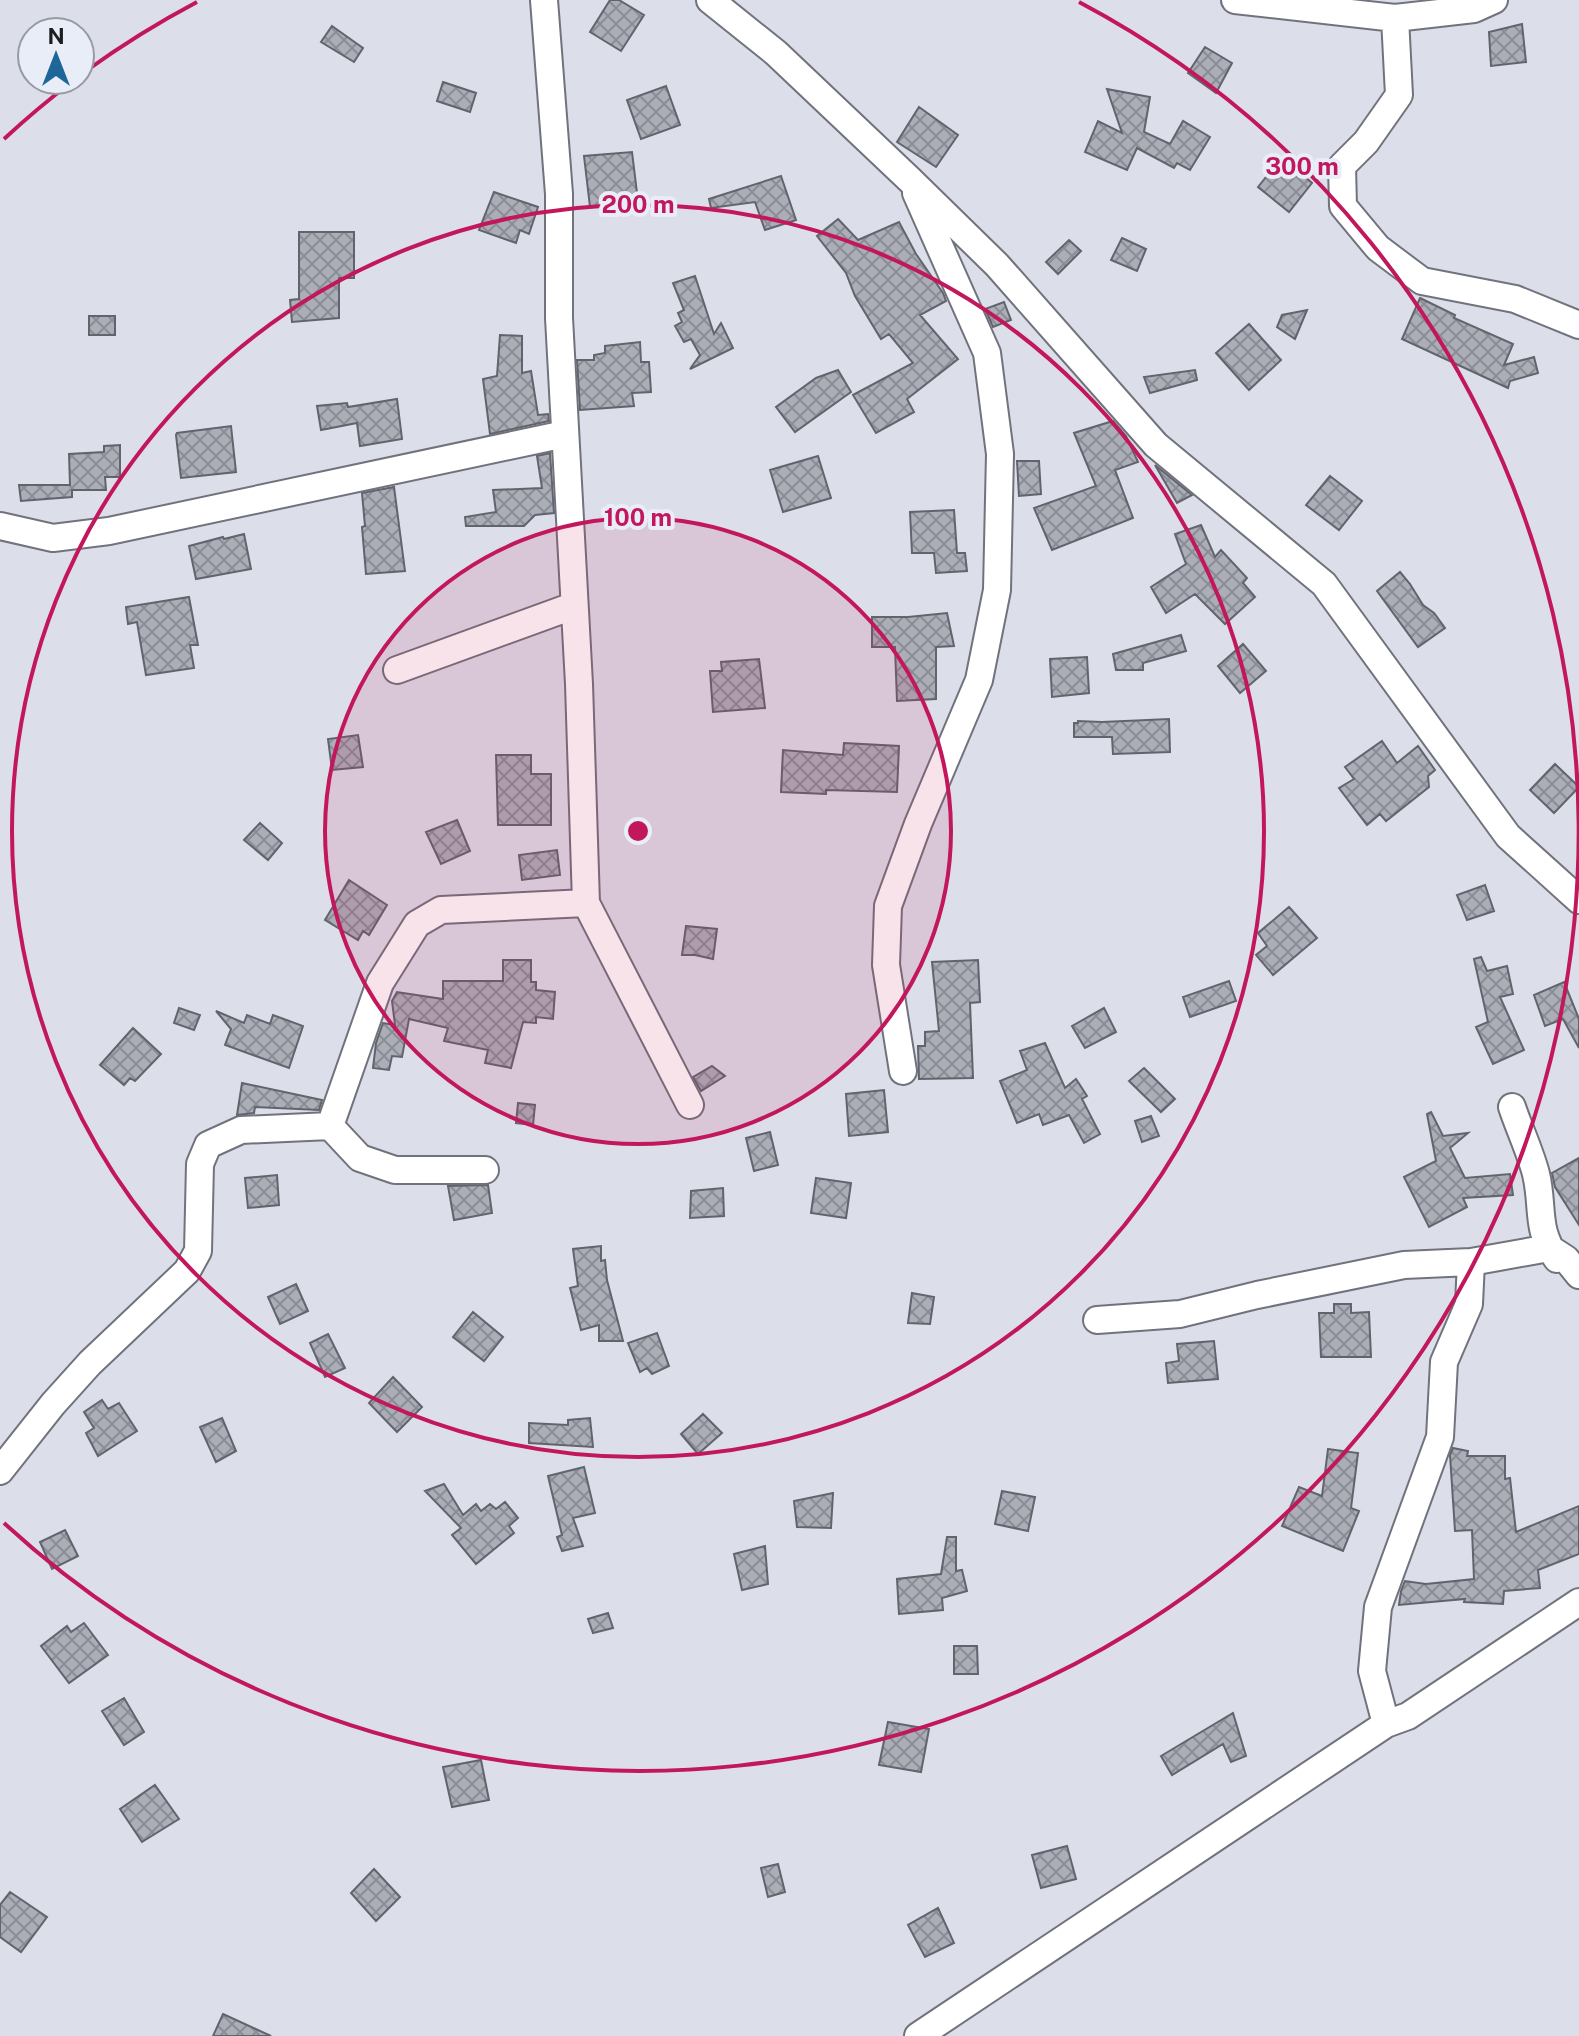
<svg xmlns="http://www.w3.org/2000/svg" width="1579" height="2036" font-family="'Public Sans',sans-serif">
<defs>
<pattern id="building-cross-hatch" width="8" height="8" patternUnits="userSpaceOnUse" patternTransform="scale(2)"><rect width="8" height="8" fill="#abaeb7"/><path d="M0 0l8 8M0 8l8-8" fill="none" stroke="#8a8d94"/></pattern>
</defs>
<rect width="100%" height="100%" fill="#dcdfe9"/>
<path fill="url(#building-cross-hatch)" stroke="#61646d" stroke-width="2" d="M 610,0 L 619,0 L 644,15 L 621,51 L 590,32 Z
M 1522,24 L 1526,62 L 1491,66 L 1489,32 Z
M 332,26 L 363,48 L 354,62 L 321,42 Z
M 1205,47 L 1232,63 L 1216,93 L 1188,73 Z
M 443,82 L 476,93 L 470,112 L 437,101 Z
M 666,86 L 680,125 L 641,139 L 627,100 Z
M 1107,89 L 1150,97 L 1144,132 L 1170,144 L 1183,121 L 1210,137 L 1190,170 L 1177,163 L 1174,168 L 1137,148 L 1127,170 L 1085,152 L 1098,121 L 1122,133 Z
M 919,107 L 958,135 L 936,167 L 897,142 Z
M 632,152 L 638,201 L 590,207 L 584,156 Z
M 1282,157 L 1312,183 L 1289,212 L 1258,187 Z
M 781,176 L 796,220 L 765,230 L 755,202 L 711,208 L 709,199 Z
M 494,192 L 538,207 L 529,234 L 520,230 L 516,243 L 479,230 Z
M 838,219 L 858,240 L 899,222 L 916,254 L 943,293 L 946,301 L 920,315 L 958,359 L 907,399 L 914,412 L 876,433 L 853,395 L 913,363 L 889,334 L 881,339 L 855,296 L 846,273 L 817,236 Z
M 299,232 L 354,232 L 354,278 L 339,278 L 339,318 L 292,322 L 290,300 L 299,299 Z
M 1122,238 L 1146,249 L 1137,271 L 1111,260 Z
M 1069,240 L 1081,251 L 1058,274 L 1046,262 Z
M 695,276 L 714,334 L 721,323 L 733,348 L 690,369 L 700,355 L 691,339 L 684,342 L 675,326 L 682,322 L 678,313 L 684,310 L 673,283 Z
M 1420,298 L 1455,315 L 1454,318 L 1513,344 L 1504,365 L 1534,357 L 1538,373 L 1510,381 L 1508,388 L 1402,339 Z
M 1004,302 L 1011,320 L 993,327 L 985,309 Z
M 1307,310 L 1295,339 L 1277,327 L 1282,315 Z
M 89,316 L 115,316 L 115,335 L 89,335 Z
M 1249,324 L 1281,360 L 1249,390 L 1216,353 Z
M 500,335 L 522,336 L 522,373 L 531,371 L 538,415 L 548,414 L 549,421 L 490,434 L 483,379 L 497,376 Z
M 640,342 L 641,362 L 649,362 L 651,392 L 632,393 L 634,406 L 580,410 L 577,360 L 594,360 L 594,355 L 605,353 L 605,346 Z
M 838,370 L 851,392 L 795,432 L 776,407 L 816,378 Z
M 1195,370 L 1197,380 L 1150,393 L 1144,377 Z
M 397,399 L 402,439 L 360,446 L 357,423 L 321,430 L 317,406 L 347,403 L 348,407 Z
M 1113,421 L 1126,436 L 1138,462 L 1115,470 L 1133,518 L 1052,550 L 1034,508 L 1096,486 L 1074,433 Z
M 231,426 L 236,472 L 181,478 L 176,435 L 177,433 Z
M 120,445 L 120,477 L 105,477 L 106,490 L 72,490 L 72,497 L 21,501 L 19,485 L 70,485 L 69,454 L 104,452 L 104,446 Z
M 550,453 L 554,513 L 535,515 L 524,526 L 466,526 L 465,517 L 496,512 L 493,490 L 542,488 L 537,456 Z
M 818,456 L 831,498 L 783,512 L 770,470 Z
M 1017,461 L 1039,461 L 1041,494 L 1019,496 Z
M 1155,465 L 1192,495 L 1177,503 Z
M 1330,476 L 1362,501 L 1339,530 L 1306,505 Z
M 394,487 L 405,571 L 366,574 L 362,527 L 365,526 L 362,493 Z
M 954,510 L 957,553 L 965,553 L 967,571 L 936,573 L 934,553 L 912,553 L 910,512 Z
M 1201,525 L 1215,557 L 1221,550 L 1247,578 L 1243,583 L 1255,597 L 1225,624 L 1195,594 L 1166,613 L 1151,587 L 1186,564 L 1175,534 Z
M 244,534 L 251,569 L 196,579 L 189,546 L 223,537 L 224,539 Z
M 1400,572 L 1410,584 L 1423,605 L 1434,613 L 1445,628 L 1418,647 L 1377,591 Z
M 189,597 L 198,645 L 190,645 L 194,668 L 146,675 L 137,622 L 128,624 L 126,607 Z
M 947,613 L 954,646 L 936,647 L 936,699 L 897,701 L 895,647 L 872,647 L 872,617 L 908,617 Z
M 1181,635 L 1186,651 L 1143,663 L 1143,670 L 1116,670 L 1113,654 Z
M 1243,644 L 1266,671 L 1240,693 L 1218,666 Z
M 1087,657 L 1089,693 L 1052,697 L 1050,659 Z
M 759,659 L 765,708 L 713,712 L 710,671 L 722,671 L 721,662 Z
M 1169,719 L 1170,752 L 1113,754 L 1112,737 L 1074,737 L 1074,723 L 1078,723 L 1078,721 L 1102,722 Z
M 358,735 L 363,767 L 332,770 L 328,739 Z
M 1382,741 L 1397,763 L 1418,746 L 1435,770 L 1428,776 L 1429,787 L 1386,821 L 1380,814 L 1367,825 L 1339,788 L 1354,779 L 1345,767 Z
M 844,743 L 899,746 L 897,792 L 826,790 L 826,794 L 781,792 L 783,750 L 843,755 Z
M 496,755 L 531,755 L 531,774 L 551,774 L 551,825 L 498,825 Z
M 1555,764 L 1579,787 L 1554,813 L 1530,790 Z
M 457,820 L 470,851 L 441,864 L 426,832 Z
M 260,823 L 282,843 L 268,860 L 244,840 Z
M 557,850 L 560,875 L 522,880 L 519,855 Z
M 349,880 L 387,905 L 369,935 L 363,931 L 358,940 L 325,920 Z
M 1485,885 L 1494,911 L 1467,920 L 1457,895 Z
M 1289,907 L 1317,938 L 1273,975 L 1256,955 L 1267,946 L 1258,933 Z
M 686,926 L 717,929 L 713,959 L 695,955 L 682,955 Z
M 1481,957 L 1487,971 L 1507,966 L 1513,994 L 1500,997 L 1524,1050 L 1493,1064 L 1476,1027 L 1488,1022 L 1474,959 Z
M 503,960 L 531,960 L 531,982 L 536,982 L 536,990 L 555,992 L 553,1019 L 536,1017 L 536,1023 L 523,1022 L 511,1068 L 485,1063 L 488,1050 L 444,1041 L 448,1028 L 409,1019 L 402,1057 L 392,1056 L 389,1070 L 373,1068 L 376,1043 L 383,1023 L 395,1025 L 392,1001 L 397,992 L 443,999 L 443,981 L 503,981 Z
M 978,960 L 980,1002 L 970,1003 L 973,1078 L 919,1079 L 918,1046 L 925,1046 L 925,1032 L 939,1031 L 932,962 Z
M 1229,981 L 1236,1001 L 1190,1017 L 1183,997 Z
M 1564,982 L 1579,1019 L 1579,1048 L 1563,1019 L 1545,1026 L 1534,995 Z
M 179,1008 L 200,1015 L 194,1030 L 174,1023 Z
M 1104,1008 L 1116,1032 L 1085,1048 L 1072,1026 Z
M 216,1011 L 244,1023 L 247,1015 L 270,1024 L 273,1015 L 303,1026 L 289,1068 L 225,1045 L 231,1029 Z
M 133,1028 L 161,1054 L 135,1081 L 130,1078 L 124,1085 L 100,1065 Z
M 1045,1043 L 1065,1088 L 1076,1079 L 1087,1096 L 1082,1099 L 1100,1134 L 1084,1143 L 1069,1115 L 1043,1125 L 1039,1114 L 1017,1123 L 1000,1081 L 1027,1070 L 1020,1051 Z
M 712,1066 L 725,1076 L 701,1091 L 693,1077 Z
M 1144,1068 L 1175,1099 L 1161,1112 L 1129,1081 Z
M 242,1083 L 322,1100 L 319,1110 L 255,1107 L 254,1113 L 237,1115 Z
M 884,1090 L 888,1132 L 849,1136 L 846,1094 Z
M 518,1103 L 535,1105 L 533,1125 L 516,1123 Z
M 1431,1112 L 1443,1136 L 1468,1133 L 1450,1148 L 1465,1178 L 1510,1174 L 1513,1195 L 1463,1198 L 1467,1207 L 1429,1227 L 1404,1177 L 1436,1161 L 1427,1114 Z
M 1151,1116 L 1159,1136 L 1142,1142 L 1135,1121 Z
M 770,1132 L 778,1165 L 754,1171 L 746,1138 Z
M 1579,1158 L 1579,1225 L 1555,1187 L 1552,1173 Z
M 277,1175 L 279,1205 L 248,1208 L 245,1178 Z
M 816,1178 L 851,1183 L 846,1218 L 811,1213 Z
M 488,1185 L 492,1213 L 454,1220 L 448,1186 Z
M 723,1188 L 724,1216 L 690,1218 L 691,1191 Z
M 601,1246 L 601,1261 L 605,1260 L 607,1280 L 623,1341 L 599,1341 L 599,1325 L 581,1330 L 570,1288 L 578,1286 L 573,1249 Z
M 296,1284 L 308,1311 L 280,1324 L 268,1297 Z
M 912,1293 L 934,1297 L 930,1324 L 908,1323 Z
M 1334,1304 L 1351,1304 L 1351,1313 L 1369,1312 L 1371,1357 L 1321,1357 L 1319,1313 L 1334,1313 Z
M 473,1312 L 503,1337 L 484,1361 L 453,1337 Z
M 657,1333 L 669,1366 L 652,1374 L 647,1368 L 640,1372 L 628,1343 Z
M 328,1334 L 345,1368 L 325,1377 L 310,1343 Z
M 1214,1341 L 1218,1379 L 1168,1383 L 1166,1363 L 1179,1361 L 1177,1344 Z
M 393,1377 L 422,1407 L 397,1432 L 369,1403 Z
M 102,1400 L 108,1409 L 119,1403 L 137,1431 L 98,1456 L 86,1433 L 94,1428 L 84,1412 Z
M 703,1414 L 722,1433 L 698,1454 L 681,1434 Z
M 222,1418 L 236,1451 L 216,1462 L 200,1427 Z
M 590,1418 L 593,1447 L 529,1443 L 529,1423 L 568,1425 L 568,1420 Z
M 1453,1448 L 1468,1451 L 1467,1456 L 1505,1456 L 1505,1479 L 1510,1478 L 1516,1532 L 1579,1506 L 1579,1554 L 1538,1570 L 1540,1588 L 1504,1591 L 1503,1604 L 1464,1602 L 1465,1599 L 1399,1605 L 1401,1591 L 1405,1581 L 1426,1584 L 1474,1579 L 1472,1530 L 1455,1531 L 1450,1455 Z
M 1328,1449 L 1358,1453 L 1351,1508 L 1359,1511 L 1343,1551 L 1282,1526 L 1299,1487 L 1322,1496 Z
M 584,1467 L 595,1513 L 573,1518 L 583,1546 L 562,1551 L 557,1537 L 562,1535 L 548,1476 Z
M 444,1484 L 463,1515 L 476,1504 L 481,1511 L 490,1504 L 496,1509 L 505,1502 L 518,1518 L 509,1526 L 514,1533 L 476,1564 L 452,1535 L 461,1528 L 425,1491 Z
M 1002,1491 L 1035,1497 L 1028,1531 L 995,1524 Z
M 833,1493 L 831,1528 L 797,1527 L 794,1501 Z
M 65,1530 L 78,1556 L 52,1569 L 40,1542 Z
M 947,1537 L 956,1537 L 956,1571 L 962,1570 L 967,1591 L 942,1598 L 943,1610 L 899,1614 L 897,1579 L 941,1574 Z
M 765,1546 L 768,1584 L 742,1590 L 734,1554 Z
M 608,1613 L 613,1628 L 593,1633 L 588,1619 Z
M 84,1623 L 108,1655 L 69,1683 L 41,1646 L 67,1626 L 71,1632 Z
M 954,1646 L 977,1646 L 978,1674 L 954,1674 Z
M 124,1698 L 144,1732 L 124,1745 L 102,1711 Z
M 1233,1713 L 1246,1756 L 1231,1762 L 1223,1744 L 1172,1775 L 1161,1756 Z
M 888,1722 L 929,1729 L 921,1772 L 879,1765 Z
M 481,1760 L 489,1800 L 452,1807 L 443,1767 Z
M 155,1785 L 179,1819 L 142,1842 L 120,1809 Z
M 1067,1846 L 1076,1879 L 1041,1888 L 1032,1855 Z
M 778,1864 L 785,1892 L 768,1897 L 761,1868 Z
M 374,1869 L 400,1897 L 376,1921 L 351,1893 Z
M 10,1892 L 47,1917 L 21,1952 L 0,1937 L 0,1905 Z
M 938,1908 L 954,1943 L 925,1957 L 908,1925 Z
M 223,2014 L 271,2036 L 213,2036 Z"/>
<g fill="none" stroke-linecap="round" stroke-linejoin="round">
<defs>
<path id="minor" d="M 544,0 L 559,194 L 559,318 L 579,684 L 586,903 L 690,1105
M 710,0 L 776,53 L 909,179 L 997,265 L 1156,445 L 1324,584 L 1508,836 L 1579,900
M 1235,0 L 1395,18 L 1474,9 L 1494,0
M 1395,18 L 1399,95 L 1366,142 L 1342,166 L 1343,206 L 1378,248 L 1422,281 L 1515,299 L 1579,325
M 0,526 L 53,538 L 109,531 L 565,434
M 397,670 L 573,606
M 903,1071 L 886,965 L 888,906 L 918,824 L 979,680 L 997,590 L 1000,454 L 987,353 L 916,193
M 1512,1107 C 1519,1128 1531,1154 1536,1174 C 1544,1207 1535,1229 1557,1259
M 485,1170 L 395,1170 L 360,1158 L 330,1126 L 380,983 L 417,924 L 441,910 L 586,903
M 1097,1320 L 1180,1314 L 1257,1295 L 1404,1265 L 1471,1262 L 1549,1248 L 1566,1259 L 1579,1275
M 0,1471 L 53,1404 L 90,1363 L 187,1271 L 198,1251 L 200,1164 L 208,1145 L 241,1130 L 330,1126
M 1386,1724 L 1372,1671 L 1378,1607 L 1440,1437 L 1444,1362 L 1469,1304 L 1471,1262
M 918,2036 L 1386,1724 L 1408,1716 L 1579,1602"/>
</defs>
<use href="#minor" stroke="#70737c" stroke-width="30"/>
<use href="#minor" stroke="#fff" stroke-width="26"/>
</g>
<circle cx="638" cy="831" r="313" fill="#c2185b" fill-opacity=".12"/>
<g fill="none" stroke="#c2185b" stroke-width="4">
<circle cx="638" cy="831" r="313"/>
<circle cx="638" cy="831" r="626"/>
<path d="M4 139A939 939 0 0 1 73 81M86 71A939 939 0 0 1 197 2M1079 2A939 939 0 1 1 4 1523"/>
</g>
<circle cx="638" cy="831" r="12" fill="#c2185b" stroke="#e9edf7" stroke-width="4"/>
<g font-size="24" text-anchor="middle" font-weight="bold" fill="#c2185b" stroke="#e9edf7" stroke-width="8" stroke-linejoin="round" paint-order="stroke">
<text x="1302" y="175">300 m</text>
<text x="638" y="213">200 m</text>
<text x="638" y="526">100 m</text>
</g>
<g transform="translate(56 56)"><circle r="38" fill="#e9edf7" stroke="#979aa1" stroke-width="2"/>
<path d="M0-6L14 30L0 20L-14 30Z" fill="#1d6699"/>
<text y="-12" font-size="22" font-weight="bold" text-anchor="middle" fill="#1c1d21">N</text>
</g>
</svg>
